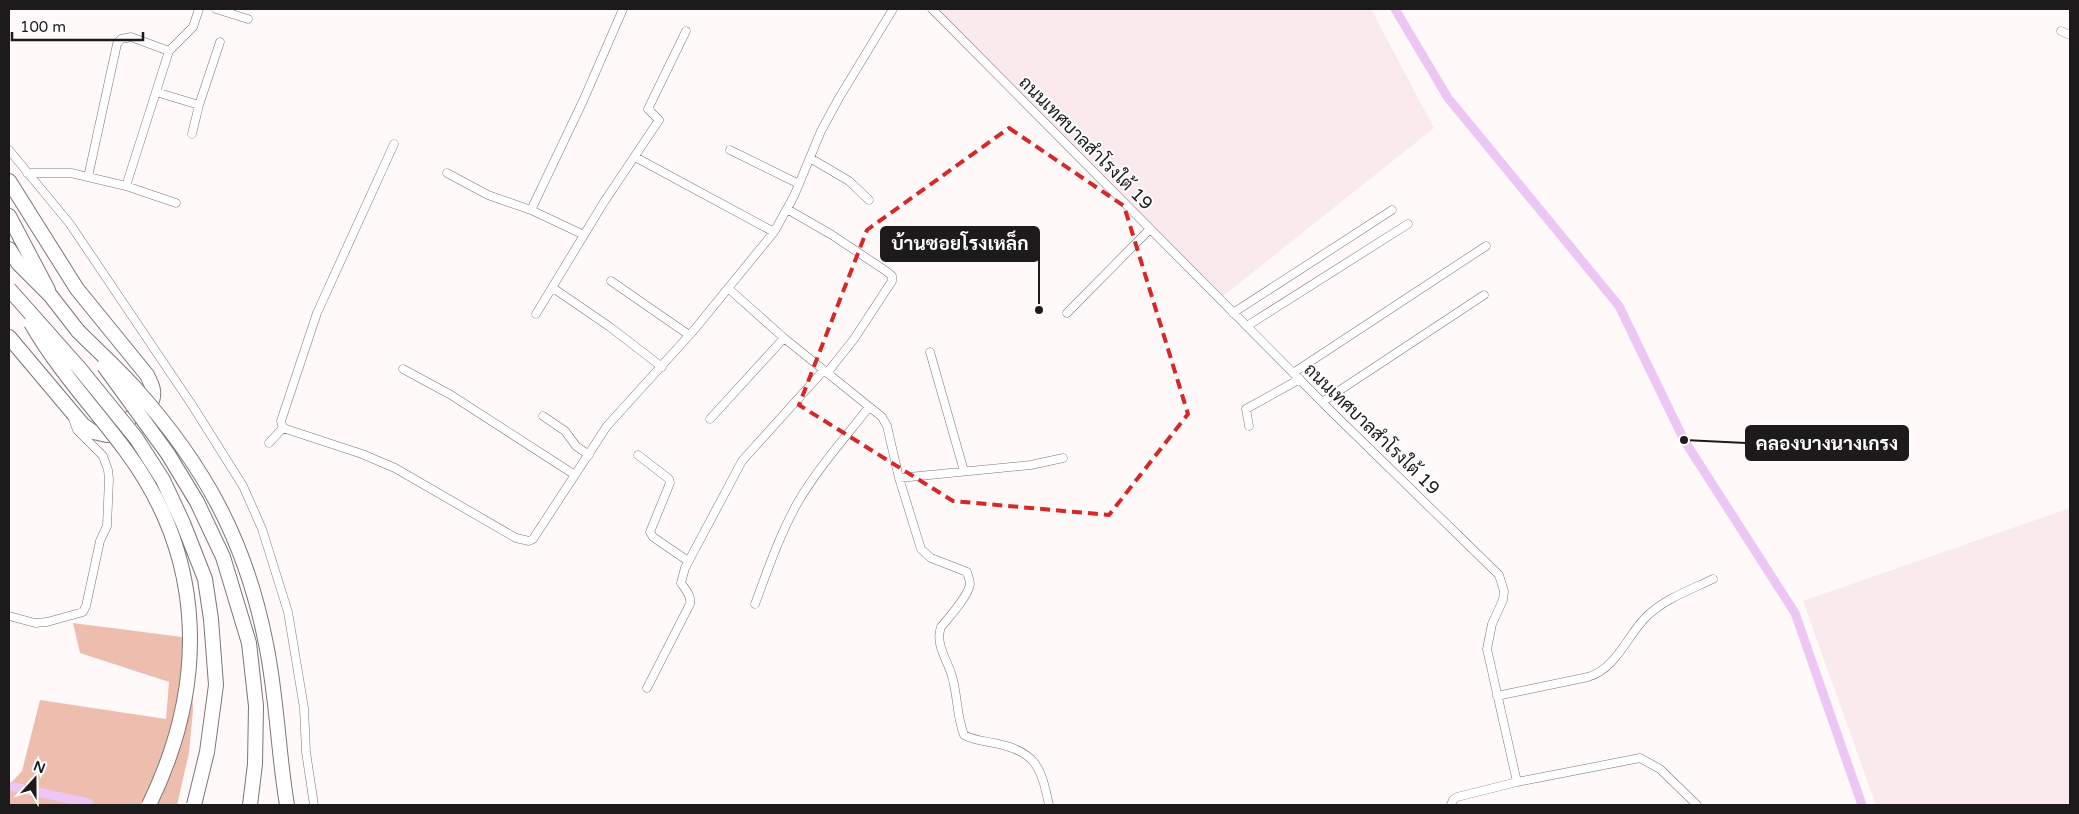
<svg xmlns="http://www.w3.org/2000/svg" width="2079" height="814" font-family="'Varela Round',Sarabun,sans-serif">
<rect width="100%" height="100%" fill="#fff9fa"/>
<path fill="#fae9ed" d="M 937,9 L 1371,9 L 1434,128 L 1222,297 Z
M 2070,508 L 2070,805 L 1876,805 L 1803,601 Z"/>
<path fill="#edbeae" d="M 73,623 L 190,638 L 193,710 L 189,753 L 177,805 L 9,805 L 9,785 L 22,771 L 40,700 L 166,719 L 169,682 L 80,653 Z"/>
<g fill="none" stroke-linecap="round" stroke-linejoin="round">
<path stroke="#ecc7f4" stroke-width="9" d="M 1395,9 L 1448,98 L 1619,306 L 1684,440 L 1795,613 L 1862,805
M 9,786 L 89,803"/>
<defs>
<path id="street" d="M 216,9 L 248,19
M 932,9 L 1332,412 L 1499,575 L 1504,591 L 1503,600 L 1492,624 L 1487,649 L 1517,782 L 1640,758 L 1660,769 L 1697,805
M 2061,31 L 2070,35
M 156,92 L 199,105
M 192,134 L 199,105 L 220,42
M 394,144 L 317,313 L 281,421 L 283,428 L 362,454 L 395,468 L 516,538 L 529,541 L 533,539 L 607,426 L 694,330 L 774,232 L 794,196 L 821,131 L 839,98 L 893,9
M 9,150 L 70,224 L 192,405 L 243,486 L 262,529 L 288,612 L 304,708 L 306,752 L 314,805
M 730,150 L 799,184
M 635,157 L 774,232
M 810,158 L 849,181 L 869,200
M 27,173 L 71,173 L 126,186 L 176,203
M 447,173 L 488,195 L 531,210
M 88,177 L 117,44 L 121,39 L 131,37 L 169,51
M 126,186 L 169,51 L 193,27 L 199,9
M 787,209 L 832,235 L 886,271 L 892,276 L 892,281 L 854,339 L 827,373
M 584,235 L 531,210 L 583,101 L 623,9
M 611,281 L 689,335
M 553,288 L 610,327 L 662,367
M 729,289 L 784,338 L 882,417 L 887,426 L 899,478 L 921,549 L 931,558 L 967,572 C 968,576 970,580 970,584 C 968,597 949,617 941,627 C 935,643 946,658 951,673 C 958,693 956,715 964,735 C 973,740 984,741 994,743 C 1036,751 1041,767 1049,805
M 1067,313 L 1150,229
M 1233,313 L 1392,210
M 536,314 L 604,202 L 659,120 L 648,109 L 686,31
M 1247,326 L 1408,224
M 930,352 L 964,471
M 403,369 L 451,395 L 575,475
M 1293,373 L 1486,246
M 1322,402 L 1484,295
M 543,416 L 565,431 L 576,446 L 589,455
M 710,419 L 784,338
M 1249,426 L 1246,409 L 1300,379
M 269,443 L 283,428
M 638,455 L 669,479 L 670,483 L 650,532 L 653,537 L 688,561
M 899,478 L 1031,465 L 1063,458
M 755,604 C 768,569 780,534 798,502 C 818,468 845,438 869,407
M 9,616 L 35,623 L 47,622 L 83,612 L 86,606 L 100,541 L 107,526 L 109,479 L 108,470 L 103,456 L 77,430 L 73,419
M 647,688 L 690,604 C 692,596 685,589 681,583 L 685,568 L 742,461 L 824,370
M 1497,696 L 1588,677 C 1616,669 1627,636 1646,617 C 1664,599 1690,590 1713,579
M 1451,805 L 1453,800 L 1457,797 L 1517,782"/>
<path id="highway" d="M 9,181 L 77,289 L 147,375 C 152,385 156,393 151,403 L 107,435 L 93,432 L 83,425 L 9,337
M 9,216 L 48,290
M 9,249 L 18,263 L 50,295 L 78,331"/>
</defs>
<use href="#street" stroke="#7d7678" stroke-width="9"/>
<use href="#highway" stroke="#7d7678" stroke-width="16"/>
<use href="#street" stroke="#fff" stroke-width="8"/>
<use href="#highway" stroke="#fff" stroke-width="14"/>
<defs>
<path id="highway-bridge" d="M 9,289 L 80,369 L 136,438 L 163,480 L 183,523 L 205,579 L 211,619 L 216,685 L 207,752 L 194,805
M 31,323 C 58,370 94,408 126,451 C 207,560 207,686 149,805
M 78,331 C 97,350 117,368 135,388 C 204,465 246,541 266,644 C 277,697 278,752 287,805
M 104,366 L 168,454 L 197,502 L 223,557 L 249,643 L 256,706 L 255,764 L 250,805"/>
</defs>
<use href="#highway-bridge" stroke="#7d7678" stroke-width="16" stroke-linecap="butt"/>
<use href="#highway-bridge" stroke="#fff" stroke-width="14"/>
</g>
<path fill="none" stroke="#d62828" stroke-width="4" stroke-dasharray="10 6" stroke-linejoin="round" d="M 1009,128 L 1124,206 L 1188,414 L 1109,515 L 953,501 L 799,405 L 867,230 Z"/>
<g text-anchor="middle" stroke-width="4" stroke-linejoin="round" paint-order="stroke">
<g font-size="18" fill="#1c1a1a" stroke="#fff">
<text transform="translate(1086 143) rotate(45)" y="6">ถนนเทศบาลสำโรงใต้ 19</text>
<text transform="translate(1372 429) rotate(44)" y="6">ถนนเทศบาลสำโรงใต้ 19</text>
</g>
</g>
<path fill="none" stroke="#1c1a1a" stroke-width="2" d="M1039 310L1039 244M1684 440L1746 443"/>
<g fill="#1c1a1a" stroke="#fff" stroke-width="2">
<circle cx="1039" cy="310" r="5"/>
<circle cx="1684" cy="440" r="5"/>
</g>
<g fill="#1c1a1a" stroke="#1c1a1a" stroke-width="2">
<rect x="881" y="227" width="158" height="34" rx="5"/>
<rect x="1746" y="426" width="162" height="34" rx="5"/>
</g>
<g font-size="19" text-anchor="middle" font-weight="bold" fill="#fff">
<text x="960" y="250">บ้านซอยโรงเหล็ก</text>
<text x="1827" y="450">คลองบางนางเกรง</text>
</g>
<rect width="2079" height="814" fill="none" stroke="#1c1a1a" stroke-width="20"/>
<g transform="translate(35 779) rotate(21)" stroke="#ffffff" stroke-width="4" paint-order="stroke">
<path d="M0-4L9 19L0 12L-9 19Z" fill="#1c1a1a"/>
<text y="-8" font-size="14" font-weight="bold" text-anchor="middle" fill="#1c1a1a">N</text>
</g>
<path d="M12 32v8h131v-8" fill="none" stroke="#1c1a1a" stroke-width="2.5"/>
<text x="20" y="32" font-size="15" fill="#1c1a1a" stroke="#ffffff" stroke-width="4" paint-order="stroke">100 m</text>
</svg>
